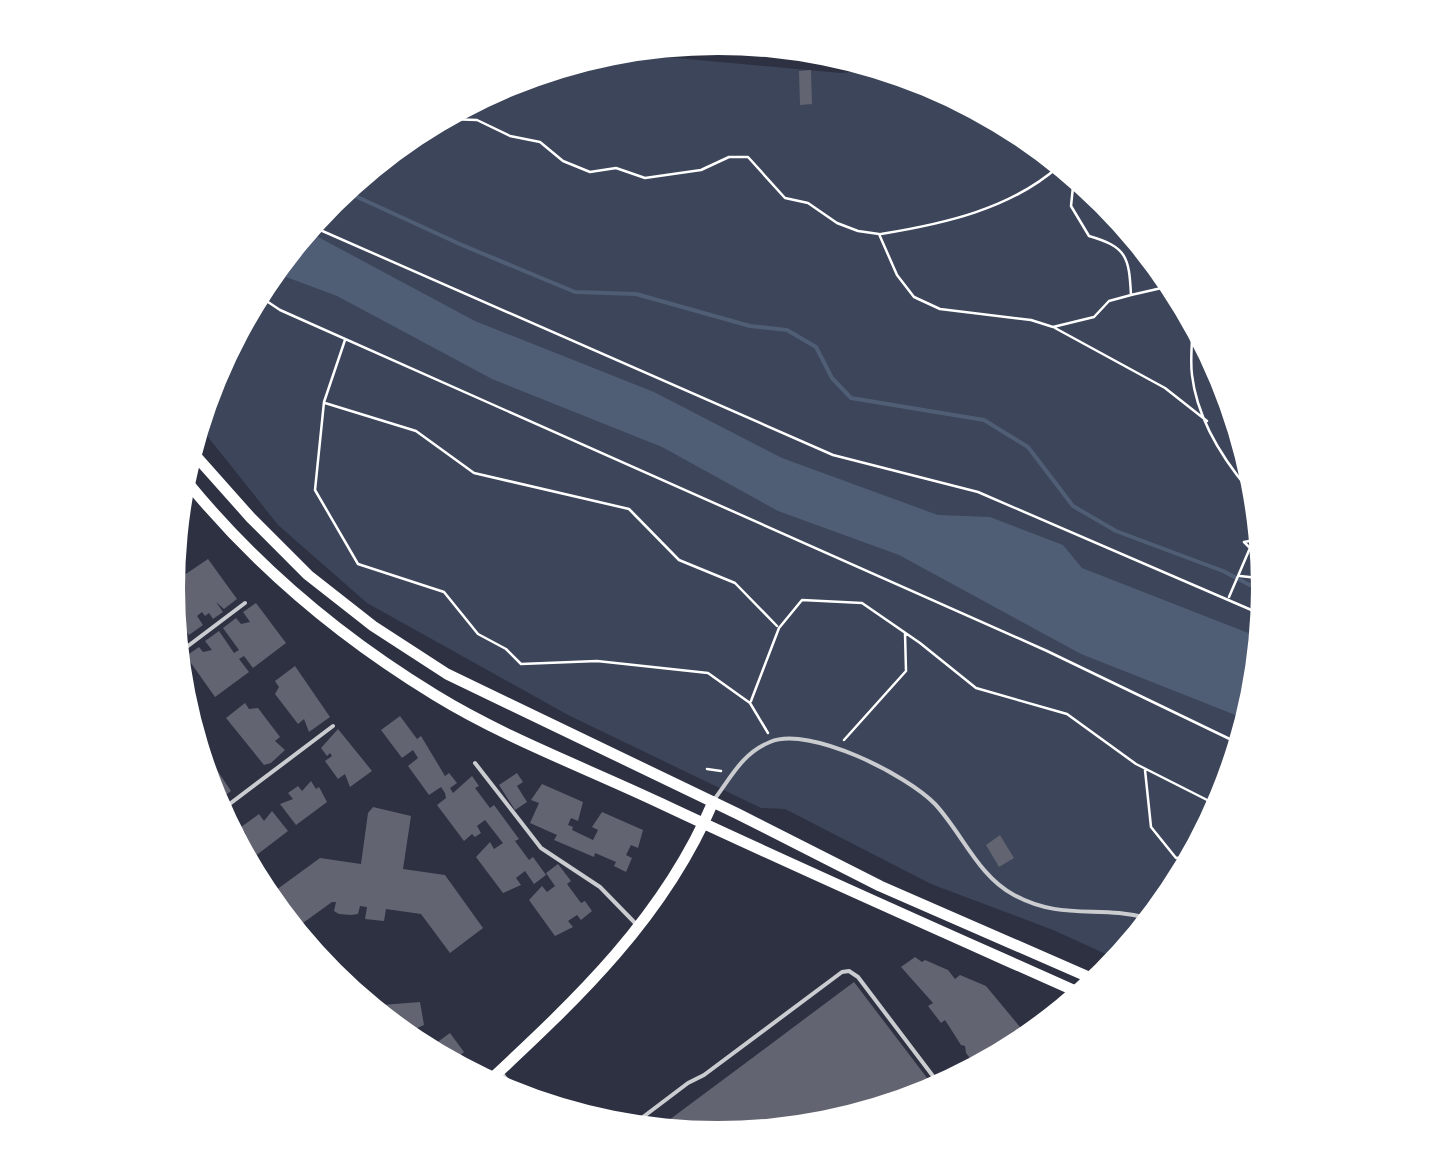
<svg xmlns="http://www.w3.org/2000/svg" width="1436" height="1176" font-family="'Varela Round',sans-serif">
<rect width="100%" height="100%" fill="#2d3142"/>
<path fill="#3c4559" d="M 633,54 L 841,73 L 874,69 L 929,80 L 1108,199 L 1227,378 L 1268,589 L 1226,799 L 1119,960 L 1053,930 L 931,884 L 785,809 L 761,808 L 568,715 L 367,603 L 278,525 L 200,427 L 210,377 L 329,198 L 508,79 Z"/>
<path fill="#4f5d75" d="M 307,231 L 475,321 L 654,392 L 782,458 L 938,515 L 990,517 L 1063,545 L 1082,568 L 1251,634 L 1259,638 L 1243,718 L 1081,654 L 899,555 L 778,511 L 662,447 L 492,379 L 337,296 L 278,274 Z"/>
<g fill="none" stroke-linecap="round" stroke-linejoin="round">
<path stroke="#4f5d75" stroke-width="4" d="M 342,190 L 462,245 L 575,292 L 636,294 L 750,326 L 787,330 L 816,347 L 832,378 L 851,398 L 984,420 L 1028,447 L 1073,506 L 1116,531 L 1223,571 L 1267,594"/>
</g>
<path fill="#626471" d="M 811,70 L 812,104 L 800,105 L 799,71 Z
M 208,559 L 237,599 L 224,609 L 216,602 L 223,612 L 213,619 L 209,613 L 205,616 L 202,612 L 197,616 L 203,625 L 189,635 L 173,615 L 168,586 Z
M 256,603 L 286,643 L 253,668 L 244,656 L 239,659 L 249,672 L 215,697 L 186,656 L 199,647 L 203,652 L 212,650 L 205,641 L 219,631 L 234,653 L 239,650 L 223,628 L 236,618 L 241,624 L 250,622 L 243,612 Z
M 295,666 L 330,717 L 309,732 L 304,719 L 298,724 L 275,694 L 279,687 L 275,681 Z
M 245,703 L 249,709 L 258,708 L 280,737 L 275,741 L 285,750 L 271,763 L 264,765 L 226,718 Z
M 400,716 L 417,739 L 421,736 L 445,776 L 449,773 L 457,783 L 450,788 L 453,793 L 472,776 L 479,786 L 475,788 L 490,808 L 494,805 L 519,839 L 515,841 L 529,860 L 533,857 L 546,875 L 534,884 L 525,871 L 516,878 L 521,885 L 503,893 L 476,857 L 490,842 L 494,849 L 503,843 L 485,820 L 477,826 L 481,833 L 475,837 L 472,834 L 464,841 L 437,805 L 446,798 L 445,793 L 441,787 L 429,795 L 408,766 L 418,758 L 413,750 L 402,758 L 381,730 Z
M 338,729 L 372,771 L 350,787 L 345,774 L 338,779 L 333,772 L 325,761 L 332,756 L 330,753 L 327,756 L 321,748 Z
M 203,749 L 231,791 L 213,804 L 200,751 Z
M 517,773 L 523,782 L 517,786 L 527,802 L 515,810 L 499,785 Z
M 311,781 L 316,789 L 319,787 L 327,802 L 296,825 L 280,804 L 293,799 L 288,793 L 298,786 L 302,791 Z
M 542,784 L 583,802 L 578,821 L 571,818 L 568,825 L 573,827 L 572,830 L 593,840 L 598,830 L 592,827 L 602,812 L 643,830 L 638,848 L 631,845 L 626,855 L 632,858 L 626,872 L 614,866 L 616,862 L 595,853 L 594,857 L 554,840 L 557,835 L 530,823 L 539,803 L 531,800 Z
M 373,807 L 411,816 L 403,869 L 445,875 L 483,928 L 450,953 L 421,914 L 386,909 L 384,921 L 365,919 L 367,907 L 360,906 L 358,914 L 351,915 L 339,914 L 334,911 L 336,902 L 332,902 L 296,928 L 272,893 L 320,858 L 361,864 L 368,813 Z
M 272,811 L 288,831 L 250,860 L 236,838 L 246,834 L 241,827 L 248,822 L 259,814 L 264,821 Z
M 1000,835 L 1014,858 L 999,867 L 986,845 Z
M 558,864 L 571,881 L 567,884 L 581,903 L 585,901 L 592,911 L 581,920 L 577,915 L 568,921 L 573,927 L 555,936 L 529,900 L 542,886 L 547,892 L 555,886 L 546,873 Z
M 915,957 L 922,962 L 925,960 L 948,970 L 955,979 L 960,975 L 986,986 L 1025,1033 L 975,1065 L 966,1053 L 965,1046 L 961,1045 L 945,1020 L 941,1023 L 928,1006 L 933,1003 L 901,967 Z
M 854,982 L 937,1091 L 928,1097 L 717,1138 L 669,1129 L 665,1123 Z
M 420,1002 L 424,1025 L 415,1029 L 408,1030 L 376,1009 L 382,1005 Z
M 450,1033 L 464,1052 L 454,1061 L 432,1046 Z"/>
<g fill="none" stroke-linecap="round" stroke-linejoin="round">
<path stroke="#fff" stroke-width="2.5" d="M 448,119 L 477,120 L 510,136 L 540,142 L 563,161 L 590,172 L 616,168 L 645,178 L 701,170 L 729,157 L 748,157 L 785,198 L 808,203 L 837,223 L 858,231 L 879,234 L 897,275 L 914,297 L 940,309 L 1031,320 L 1053,327 L 1094,317 L 1109,301 L 1131,295
M 1074,177 L 1071,206 L 1089,236 C 1127,247 1129,257 1131,295 L 1166,287
M 311,226 L 833,455 L 978,492 L 1263,615
M 881,234 C 943,224 1011,209 1059,166
M 262,298 L 280,310 L 1047,651 L 1238,743
M 1193,326 C 1192,342 1190,360 1192,375 C 1197,418 1222,458 1249,490
M 1055,328 L 1165,388 L 1207,421
M 345,340 L 324,402 L 315,490 L 358,564 L 444,592 L 478,634 L 506,649 L 521,664 L 597,661 L 708,673 L 750,703 L 768,733
M 325,403 L 416,431 L 474,473 L 629,509 L 679,560 L 735,583 L 777,626
M 1240,576 L 1267,579
M 1229,597 L 1250,548 L 1244,542 L 1255,540 L 1258,535
M 751,701 L 779,628 L 802,600 L 862,603 L 920,643 L 976,688 L 1067,714 L 1136,764 L 1221,807
M 844,740 L 906,671 L 905,633
M 707,769 L 721,771
M 1145,770 L 1151,827 L 1176,858 L 1187,857"/>
<path stroke="#caccd0" stroke-width="4" d="M 180,652 L 245,603
M 475,763 L 541,848 L 600,887 L 636,924
M 713,801 C 731,778 741,754 770,742 C 809,725 907,775 935,804 C 962,833 978,876 1014,895 C 1061,921 1100,905 1147,918
M 219,812 L 333,726
M 503,1075 L 521,1099
M 640,1123 L 643,1117 L 688,1083 L 704,1075 L 842,972 L 849,971 L 858,977 L 942,1088"/>
<path stroke="#fff" stroke-width="11" d="M 194,454 L 251,518 L 308,575 L 373,626 L 447,674 L 738,814 L 880,886 L 1100,982
M 188,483 C 257,567 343,639 435,695 C 505,738 586,768 660,803 C 800,869 941,931 1082,994
M 487,1083 C 577,999 664,918 713,802"/>
</g>
<path d="M0 0H1436V1176H0ZM185 588a533 533 0 1 1 1066 0a533 533 0 1 1-1066 0Z" fill="#fff" fill-rule="evenodd"/>
</svg>
